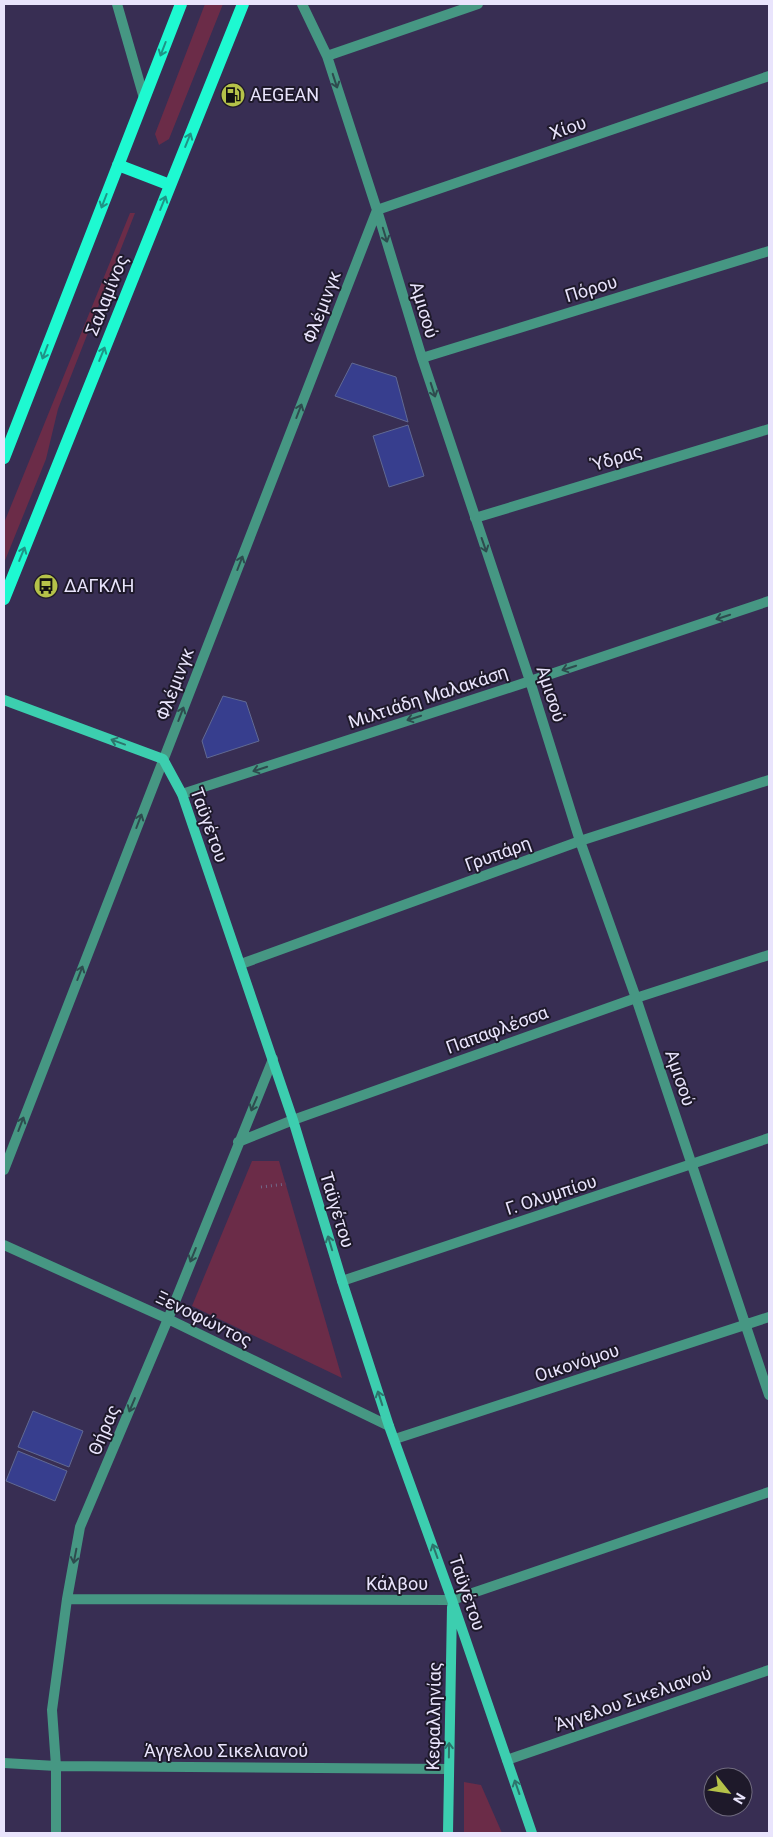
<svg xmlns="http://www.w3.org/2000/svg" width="773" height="1837" font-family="Roboto,sans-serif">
<rect width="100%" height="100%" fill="#382e53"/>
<path fill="#6b2c48" d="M 205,4 L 223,4 L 169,139 L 159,145 L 155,134 Z
M 130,213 L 135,213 L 58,409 L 46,459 L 4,563 L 4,523 Z
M 252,1161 L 279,1161 L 342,1378 L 192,1306 Z
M 464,1782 L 481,1785 L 502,1833 L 464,1833 Z"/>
<path fill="#373e8e" stroke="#616993" d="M 352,363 L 396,377 L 408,422 L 335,396 Z
M 408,425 L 424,476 L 389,487 L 373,436 Z
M 223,696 L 246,702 L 259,741 L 207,758 L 202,741 Z
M 33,1411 L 83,1431 L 69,1467 L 18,1447 Z
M 18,1451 L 67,1471 L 55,1501 L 6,1481 Z"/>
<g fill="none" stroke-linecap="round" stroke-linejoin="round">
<path stroke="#71698a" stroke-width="3" stroke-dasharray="1 4" stroke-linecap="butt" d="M 261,1187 L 286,1184"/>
<path stroke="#469783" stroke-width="10" d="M 117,4 L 144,98
M 302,4 L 327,56 L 377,210 L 422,358 L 530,681 L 580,841 L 636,998 L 769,1395
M 327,56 L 478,4
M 422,358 L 769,251
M 475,518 L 769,429
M 182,794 L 530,681 L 769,601
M 241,964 L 580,841 L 769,780
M 238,1142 L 293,1120 L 636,998 L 769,955
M 4,1170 L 377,210 L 769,76
M 4,1245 L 168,1319 L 389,1426
M 342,1281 L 769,1138
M 395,1439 L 769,1317
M 67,1599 L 452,1600 L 769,1492
M 507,1760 L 769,1670
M 4,1763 L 56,1766 L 449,1769
M 56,1833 L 56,1766 L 52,1710 L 67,1599 L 80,1527 L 168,1319 L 273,1059"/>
<path stroke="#3cceaf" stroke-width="10" d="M 4,700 L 163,759 L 182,794 L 293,1120 L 342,1281 L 389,1426 L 452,1600 L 532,1833
M 448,1833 L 452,1607"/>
<path stroke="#1ef9d1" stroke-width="12" d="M 118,165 L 170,185
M 4,458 L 181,4
M 4,599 L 243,4"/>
</g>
<defs><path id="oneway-shaft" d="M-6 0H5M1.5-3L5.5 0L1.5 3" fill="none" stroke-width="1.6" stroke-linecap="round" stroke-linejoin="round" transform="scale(1.25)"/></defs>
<g stroke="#1e9486">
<use href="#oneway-shaft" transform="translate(163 49) rotate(111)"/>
<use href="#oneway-shaft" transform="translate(188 140) rotate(-68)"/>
<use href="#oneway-shaft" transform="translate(104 201) rotate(111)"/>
<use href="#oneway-shaft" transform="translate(163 203) rotate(-68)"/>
<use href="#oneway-shaft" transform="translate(45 352) rotate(111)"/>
<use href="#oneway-shaft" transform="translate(102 354) rotate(-68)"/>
<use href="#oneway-shaft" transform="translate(22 554) rotate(-68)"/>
</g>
<g stroke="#2e4b4e">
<use href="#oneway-shaft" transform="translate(335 81) rotate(72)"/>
<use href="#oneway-shaft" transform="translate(385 235) rotate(73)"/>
<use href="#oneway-shaft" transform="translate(433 390) rotate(72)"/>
<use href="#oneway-shaft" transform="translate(299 411) rotate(-69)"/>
<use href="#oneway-shaft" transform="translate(484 545) rotate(71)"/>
<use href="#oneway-shaft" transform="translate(240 563) rotate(-69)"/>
<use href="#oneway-shaft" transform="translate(723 617) rotate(162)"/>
<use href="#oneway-shaft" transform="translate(569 668) rotate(162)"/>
<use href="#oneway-shaft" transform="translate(181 714) rotate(-69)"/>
<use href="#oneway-shaft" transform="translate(414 718) rotate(162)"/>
<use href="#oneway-shaft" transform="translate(260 769) rotate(162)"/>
<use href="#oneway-shaft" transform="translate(139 821) rotate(-69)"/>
<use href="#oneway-shaft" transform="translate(80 973) rotate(-69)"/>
<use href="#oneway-shaft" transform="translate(254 1104) rotate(113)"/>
<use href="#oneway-shaft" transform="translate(21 1124) rotate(-69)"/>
<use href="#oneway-shaft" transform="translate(193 1255) rotate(112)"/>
<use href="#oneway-shaft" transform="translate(132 1405) rotate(113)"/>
<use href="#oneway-shaft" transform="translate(75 1556) rotate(101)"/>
</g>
<g stroke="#2d746c">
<use href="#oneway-shaft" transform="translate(118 742) rotate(-160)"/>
<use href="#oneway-shaft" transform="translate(330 1243) rotate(-107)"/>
<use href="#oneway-shaft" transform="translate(380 1398) rotate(-108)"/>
<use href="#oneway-shaft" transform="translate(435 1551) rotate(-110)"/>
<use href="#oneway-shaft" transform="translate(449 1750) rotate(-89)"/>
<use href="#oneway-shaft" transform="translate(517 1787) rotate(-109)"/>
</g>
<defs>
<symbol id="fuel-disc" viewBox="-11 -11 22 22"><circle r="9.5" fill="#b5c249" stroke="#1e192a"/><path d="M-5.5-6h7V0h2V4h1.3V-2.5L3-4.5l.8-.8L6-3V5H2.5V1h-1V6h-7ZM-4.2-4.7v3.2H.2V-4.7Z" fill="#111"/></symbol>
<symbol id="bus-disc" viewBox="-11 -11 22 22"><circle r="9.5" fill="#b5c249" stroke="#1e192a"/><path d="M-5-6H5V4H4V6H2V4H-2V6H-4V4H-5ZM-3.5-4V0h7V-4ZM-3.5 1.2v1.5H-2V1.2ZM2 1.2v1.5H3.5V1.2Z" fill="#111"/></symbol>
</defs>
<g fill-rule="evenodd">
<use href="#fuel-disc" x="219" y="81" width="28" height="28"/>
<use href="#bus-disc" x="32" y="572" width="28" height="28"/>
</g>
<g text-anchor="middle" stroke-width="4" stroke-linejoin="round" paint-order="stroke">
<g font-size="18" fill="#e9e4fc" stroke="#1e192a" text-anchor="start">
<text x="250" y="101">AEGEAN</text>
<text x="64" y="592">ΔΑΓΚΛΗ</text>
</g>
<g font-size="18" fill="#e9e4fc" stroke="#1e192a">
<text transform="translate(568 128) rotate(-19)" y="6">Χίου</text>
<text transform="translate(591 289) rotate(-17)" y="6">Πόρου</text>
<text transform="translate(107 295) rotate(-68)" y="6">Σαλαμίνος</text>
<text transform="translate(322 307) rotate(-69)" y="6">Φλέμινγκ</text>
<text transform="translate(424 310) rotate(73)" y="6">Αμισού</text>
<text transform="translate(617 458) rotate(-17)" y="6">Ύδρας</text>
<text transform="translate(175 684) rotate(-69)" y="6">Φλέμινγκ</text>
<text transform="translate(551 694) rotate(72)" y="6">Αμισού</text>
<text transform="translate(428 697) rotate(-18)" y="6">Μιλτιάδη Μαλακάση</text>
<text transform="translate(209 825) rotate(70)" y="6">Ταϋγέτου</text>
<text transform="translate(498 854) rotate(-20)" y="6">Γρυπάρη</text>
<text transform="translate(497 1030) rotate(-20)" y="6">Παπαφλέσσα</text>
<text transform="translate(680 1078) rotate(71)" y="6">Αμισού</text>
<text transform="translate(551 1195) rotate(-18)" y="6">Γ. Ολυμπίου</text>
<text transform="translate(337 1210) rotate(73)" y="6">Ταϋγέτου</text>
<text transform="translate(204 1319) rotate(26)" y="6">Ξενοφώντος</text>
<text transform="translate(577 1363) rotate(-18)" y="6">Οικονόμου</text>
<text transform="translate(104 1430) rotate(-67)" y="6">Θήρας</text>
<text x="397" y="1590">Κάλβου</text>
<text transform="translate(467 1593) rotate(71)" y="6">Ταϋγέτου</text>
<text transform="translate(633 1699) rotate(-19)" y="6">Άγγελου Σικελιανού</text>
<text transform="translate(434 1716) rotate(-89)" y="6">Κεφαλληνίας</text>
<text x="226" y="1757">Άγγελου Σικελιανού</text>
</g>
</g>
<rect width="773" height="1837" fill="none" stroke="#e9e4fc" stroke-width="10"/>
<g transform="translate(728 1792) rotate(120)"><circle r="24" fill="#1e192a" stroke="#6f6a7e"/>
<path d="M0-4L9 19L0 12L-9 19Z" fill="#b5c249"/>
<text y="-8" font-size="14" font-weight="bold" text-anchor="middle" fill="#e9e4fc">N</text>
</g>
</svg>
